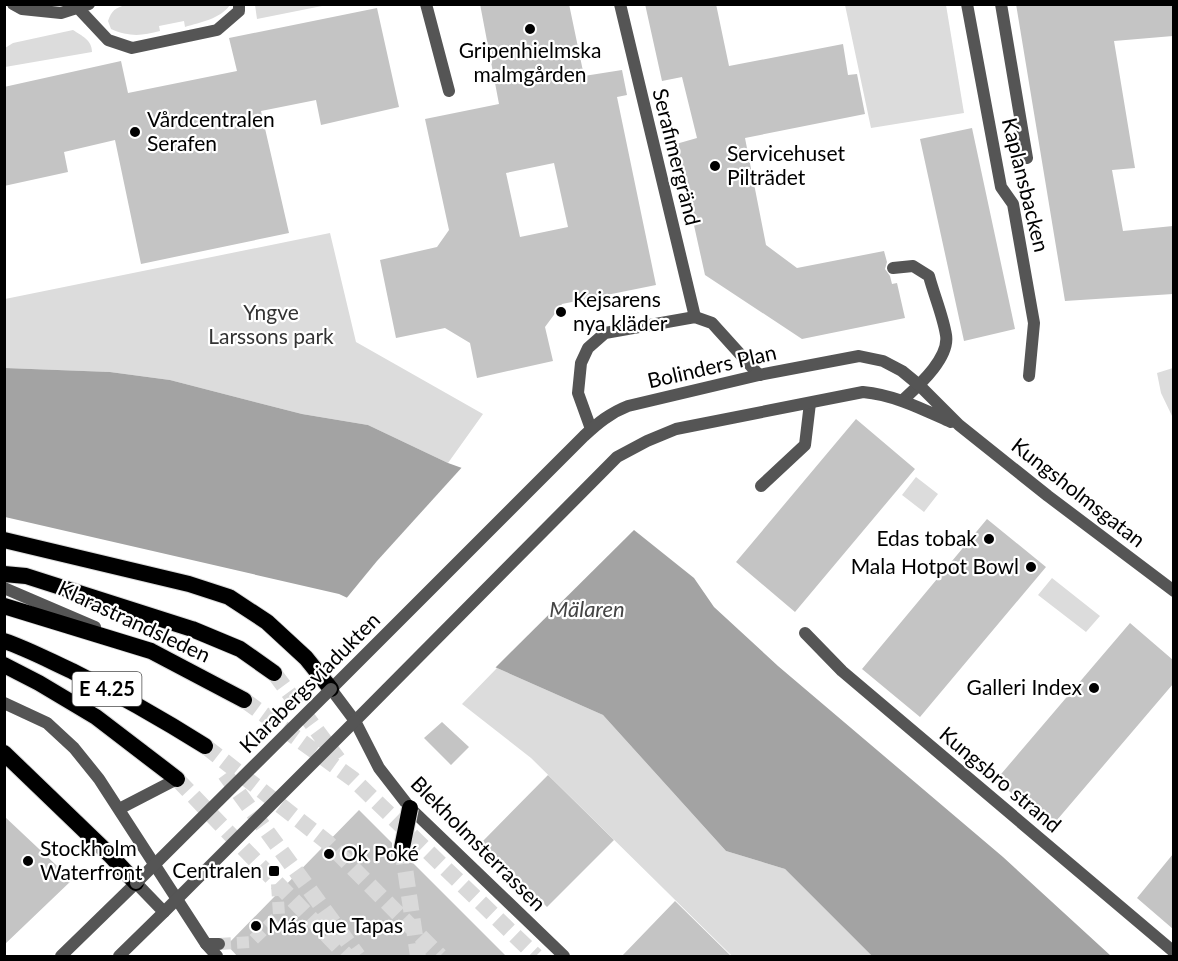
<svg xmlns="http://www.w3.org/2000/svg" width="1178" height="961" font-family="Lato,sans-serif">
<rect width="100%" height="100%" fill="#fff"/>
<path fill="#dcdcdc" d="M 126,5 L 126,4 L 230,5 C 220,19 201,22 185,27 L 184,21 L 159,26 L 160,31 C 142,36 129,37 111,29 L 108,21 C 112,10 115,8 126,5 Z
M 255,5 L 255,4 L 327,5 L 257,19 Z
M 845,5 L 946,5 L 964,113 L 871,128 Z
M 73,30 C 82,36 92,40 92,52 L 5,67 L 5,48 L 13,43 Z
M 330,233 L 356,342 L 483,414 L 448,463 L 368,425 L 302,414 L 170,380 L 110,372 L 5,368 L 5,299 Z
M 1173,368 L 1174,368 L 1173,418 L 1161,393 L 1157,373 Z
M 916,477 L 938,494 L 924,512 L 902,495 Z
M 1052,578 L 1100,616 L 1086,632 L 1038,595 Z
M 497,668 L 603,715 L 726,851 L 785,869 L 872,956 L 732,956 L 531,758 L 462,704 Z"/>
<path fill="#a3a3a3" d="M 5,368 L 110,372 L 170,380 L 302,414 L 368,425 L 448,463 L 634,530 L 694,578 L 714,607 L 778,666 L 1003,857 L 1111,956 L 872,956 L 785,869 L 726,851 L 603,715 L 497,668 L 339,594 L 5,517 Z"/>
<path fill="#fff" d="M 464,465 L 636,528 L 493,670 L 345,600 L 377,561 Z"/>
<path fill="#c4c4c4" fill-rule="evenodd" d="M 480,4 L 569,4 L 584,76 L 622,70 L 627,95 L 617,97 L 656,285 L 562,304 L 545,327 L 553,361 L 477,378 L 470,343 L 445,328 L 396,338 L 380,260 L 437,247 L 449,230 L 425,119 L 499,104 ZM 554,163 L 568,227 L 520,237 L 506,173 Z
M 645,4 L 716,4 L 729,66 L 843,44 L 848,75 L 857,74 L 865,114 L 745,138 L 766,245 L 797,268 L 884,251 L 887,262 L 885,269 L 890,276 L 892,284 L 897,283 L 905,318 L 802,339 L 705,275 L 676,144 L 697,138 L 682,77 L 662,81 Z
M 1016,4 L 1173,4 L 1173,36 L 1114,41 L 1135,168 L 1112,170 L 1123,231 L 1173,226 L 1173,294 L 1065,301 Z
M 377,8 L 399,107 L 321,125 L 316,100 L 261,111 L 289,233 L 141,264 L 115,140 L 64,152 L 68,172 L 4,186 L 4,87 L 121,61 L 128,93 L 237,71 L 229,38 Z
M 972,128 L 1015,329 L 964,341 L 920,139 Z
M 856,419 L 915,469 L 795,612 L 736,562 Z
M 987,519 L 1046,567 L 920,717 L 862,669 Z
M 1130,623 L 1173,660 L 1173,684 L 1051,827 L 996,780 Z
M 442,722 L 469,747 L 451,765 L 424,738 Z
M 548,775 L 614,840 L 547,907 L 482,842 Z
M 359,810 L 392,843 L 392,851 L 395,855 L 401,858 L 407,857 L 507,957 L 238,957 L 227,945 Z
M 4,816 L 72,880 L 4,945 Z
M 1173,854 L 1173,929 L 1137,898 Z
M 675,901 L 732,957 L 621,957 Z"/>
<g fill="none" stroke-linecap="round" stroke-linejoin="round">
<path stroke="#d9d9d9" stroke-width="12" stroke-dasharray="12 6" stroke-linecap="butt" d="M 219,944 L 251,942 L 279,915 L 277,884"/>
<path stroke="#d9d9d9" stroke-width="16" stroke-dasharray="16 8" stroke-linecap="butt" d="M 274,673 L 338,759
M 244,700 L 353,779 L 536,956
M 205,746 L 327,842 L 440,956
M 225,774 L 358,956
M 177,779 L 347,956
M 402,848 L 418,956"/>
<defs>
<path id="trunk" d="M 4,540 L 189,584 L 229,597 L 267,622 L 306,658 L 331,689
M 4,574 L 26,576 L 192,629 L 240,649 L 274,673
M 4,606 L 151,651 L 244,700
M 4,641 C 28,649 50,661 72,671 C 118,694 162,719 205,746
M 4,665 L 39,683 L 96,717 L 177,779
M 4,753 L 111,856 L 136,883"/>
</defs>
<use href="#trunk" stroke="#dbdbdb" stroke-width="18"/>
<path stroke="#555" stroke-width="12" d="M 13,4 L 22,9 L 61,13 L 89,4
M 426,4 L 449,91
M 78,8 L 108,40 L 132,48 L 217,30 L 239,11 L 239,4
M 893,268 L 913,266 L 929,276 C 934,295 943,316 946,335 C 950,358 918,386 903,400
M 591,429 L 578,393 L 581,363 L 588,348 L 605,333 L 695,317 L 712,323 L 759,375
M 761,486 L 805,445 L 810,403
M 206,944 L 217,956"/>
<path stroke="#555" stroke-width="12" d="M 620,4 L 695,317"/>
<path stroke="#555" stroke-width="12" d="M 967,4 L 1001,187 L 1013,204 L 1034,323 L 1029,376
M 1001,4 L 1027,158
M 805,633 L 842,671 L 1174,952
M 355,721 L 617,457 L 647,441 L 676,429 L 863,392 C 895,395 922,409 951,422
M 61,956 L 136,883 L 164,912 L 119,956
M 564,956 L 410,808 L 379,768 L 355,721 L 331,689 L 584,436 C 598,423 610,413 628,406 L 759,375 L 859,356 L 883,361 L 902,371 L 919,385 L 959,425 L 1048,496 L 1174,591"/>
<path stroke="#555" stroke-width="12" d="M 4,588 L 95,627
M 4,703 L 47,723 L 74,748 L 99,779 L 206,944 L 219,944
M 119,809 L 177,779"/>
<use href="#trunk" stroke="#000" stroke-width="16"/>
<defs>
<path id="trunk-bridge" d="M 402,848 L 410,808"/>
</defs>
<use href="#trunk-bridge" stroke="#dbdbdb" stroke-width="18" stroke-linecap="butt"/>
<path stroke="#555" stroke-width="12" d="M 136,883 L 331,689
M 164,912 L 355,721"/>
<use href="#trunk-bridge" stroke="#000" stroke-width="16"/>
</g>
<g fill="#000" stroke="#fff" stroke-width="2">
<circle cx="530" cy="29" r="6"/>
<circle cx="135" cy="132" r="6"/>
<circle cx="715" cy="166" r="6"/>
<circle cx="561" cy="312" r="6"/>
<circle cx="989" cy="539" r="6"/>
<circle cx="1031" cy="567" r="6"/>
<circle cx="1094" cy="688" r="6"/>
<circle cx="329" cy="854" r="6"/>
<circle cx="28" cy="861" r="6"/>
<rect x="268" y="865" width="12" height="12" rx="3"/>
<circle cx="256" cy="926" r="6"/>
</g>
<g text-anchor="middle" stroke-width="4.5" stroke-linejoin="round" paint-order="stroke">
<rect fill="#fff" stroke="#4c4c4c" stroke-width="1.5" x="72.5" y="672" width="69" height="34" rx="4.5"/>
<g font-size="20" font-weight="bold" fill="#000">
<text x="107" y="696">E 4.25</text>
</g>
<g font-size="21" fill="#000" stroke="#fff" text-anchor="start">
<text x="530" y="58" text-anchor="middle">Gripenhielmska<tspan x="530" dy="24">malmgården</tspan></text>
<text x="147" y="127">Vårdcentralen<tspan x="147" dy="24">Serafen</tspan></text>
<text x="727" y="161">Servicehuset<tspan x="727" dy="24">Pilträdet</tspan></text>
<text x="573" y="307">Kejsarens<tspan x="573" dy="24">nya kläder</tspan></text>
<text x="977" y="546" text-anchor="end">Edas tobak</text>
<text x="1019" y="574" text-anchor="end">Mala Hotpot Bowl</text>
<text x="1082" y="695" text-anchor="end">Galleri Index</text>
<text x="40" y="856">Stockholm<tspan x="40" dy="24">Waterfront</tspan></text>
<text x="341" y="861">Ok Poké</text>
<text x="262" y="878" text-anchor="end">Centralen</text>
<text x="268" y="933">Más que Tapas</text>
</g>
<g font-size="21" fill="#000" stroke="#fff">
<text transform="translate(676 157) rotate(76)" y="7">Serafimergränd</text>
<text transform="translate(1025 185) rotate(76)" y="7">Kaplansbacken</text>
<text transform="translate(712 367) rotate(-13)" y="7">Bolinders Plan</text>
<text transform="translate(1078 493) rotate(38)" y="7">Kungsholmsgatan</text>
<text transform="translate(134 622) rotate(25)" y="7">Klarastrandsleden</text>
<text transform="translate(310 683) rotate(-45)" y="7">Klarabergsviadukten</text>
<text transform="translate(1000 780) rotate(40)" y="7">Kungsbro strand</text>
<text transform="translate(478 844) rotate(45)" y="7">Blekholmsterrassen</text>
</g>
<g font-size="21" fill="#333" stroke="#fff">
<text x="271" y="320">Yngve<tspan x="271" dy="24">Larssons park</tspan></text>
</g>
<g font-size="22" font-style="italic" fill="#444" stroke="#fff">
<text x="587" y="617">Mälaren</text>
</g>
</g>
<rect width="1178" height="961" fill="none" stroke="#000000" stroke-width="12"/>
</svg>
